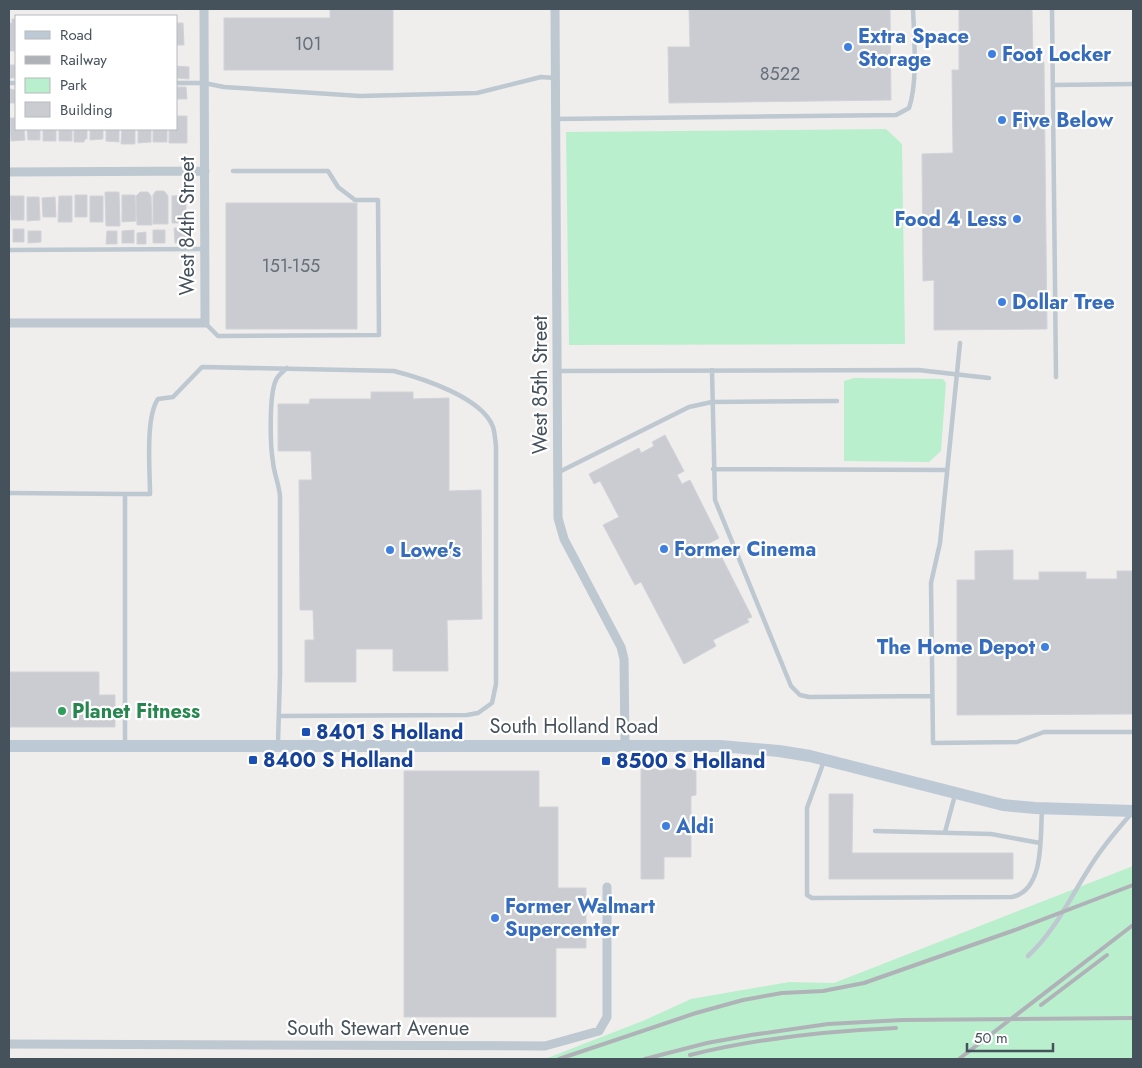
<svg xmlns="http://www.w3.org/2000/svg" width="1142" height="1068" font-family="Jost,sans-serif">
<rect width="100%" height="100%" fill="#f0eded"/>
<path fill="#baefcd" d="M 886,129 L 902,144 L 905,344 L 569,345 L 566,132 Z
M 854,378 L 943,379 L 946,383 L 941,451 L 929,462 L 844,461 L 844,381 Z
M 1133,866 L 1133,1059 L 545,1059 L 645,1020 L 691,999 L 789,982 L 834,983 Z"/>
<path fill="#caccd2" stroke="#d1d3d9" d="M 330,9 L 393,9 L 393,70 L 224,70 L 224,18 L 330,18 Z
M 689,9 L 890,9 L 891,100 L 669,103 L 668,47 L 690,47 Z
M 959,9 L 1032,9 L 1033,62 L 1044,62 L 1047,329 L 934,330 L 934,280 L 923,281 L 922,154 L 953,153 L 952,70 L 959,70 Z
M 12,19 L 16,19 L 16,51 L 9,51 L 9,23 L 12,23 Z
M 176,23 L 183,23 L 184,45 L 176,45 Z
M 10,65 L 16,65 L 16,78 L 10,78 Z
M 176,66 L 189,67 L 189,79 L 176,78 Z
M 176,87 L 186,87 L 187,99 L 176,99 Z
M 10,89 L 16,90 L 16,103 L 10,103 Z
M 177,116 L 187,116 L 187,143 L 169,143 L 169,129 L 176,129 Z
M 10,118 L 16,118 L 16,129 L 24,129 L 25,140 L 11,141 Z
M 27,129 L 40,129 L 40,140 L 28,140 Z
M 43,129 L 56,129 L 56,141 L 43,141 Z
M 59,129 L 72,129 L 72,141 L 59,141 Z
M 74,129 L 87,129 L 87,139 L 85,139 L 84,142 L 74,142 Z
M 90,129 L 103,129 L 103,139 L 90,140 Z
M 106,129 L 119,129 L 119,142 L 106,141 Z
M 122,129 L 135,129 L 135,144 L 121,144 Z
M 138,129 L 151,129 L 151,142 L 138,143 Z
M 153,129 L 167,129 L 167,142 L 153,142 Z
M 156,191 L 164,191 L 168,196 L 168,224 L 153,224 L 153,195 Z
M 105,192 L 119,192 L 120,226 L 106,226 Z
M 140,192 L 148,192 L 151,196 L 152,225 L 137,225 L 136,196 Z
M 75,195 L 87,195 L 87,217 L 75,217 Z
M 122,195 L 135,195 L 136,221 L 122,222 Z
M 186,195 L 186,223 L 172,223 L 172,196 Z
M 10,196 L 24,196 L 24,220 L 11,220 Z
M 59,196 L 72,196 L 72,222 L 58,222 Z
M 90,196 L 103,196 L 103,222 L 90,222 Z
M 27,197 L 39,197 L 40,220 L 27,221 Z
M 55,197 L 56,217 L 43,217 L 42,198 Z
M 226,203 L 357,203 L 357,329 L 226,329 Z
M 174,228 L 186,228 L 186,243 L 175,243 Z
M 13,229 L 24,229 L 24,242 L 13,242 Z
M 134,230 L 134,243 L 122,243 L 122,231 Z
M 153,230 L 165,230 L 165,243 L 153,243 Z
M 28,231 L 41,231 L 41,242 L 28,243 Z
M 107,231 L 117,231 L 117,244 L 106,244 Z
M 146,232 L 146,244 L 137,244 L 137,233 Z
M 371,392 L 413,392 L 413,399 L 449,398 L 449,491 L 481,490 L 482,619 L 447,620 L 448,671 L 393,671 L 393,649 L 356,649 L 356,682 L 305,682 L 305,640 L 314,640 L 313,610 L 300,610 L 299,480 L 312,480 L 311,451 L 278,451 L 278,404 L 309,404 L 310,399 L 371,399 Z
M 665,435 L 684,471 L 677,475 L 682,484 L 690,480 L 719,538 L 708,544 L 712,550 L 717,548 L 752,617 L 747,619 L 749,622 L 713,640 L 716,646 L 684,664 L 641,582 L 635,585 L 603,525 L 619,517 L 600,481 L 594,484 L 589,474 L 639,448 L 641,453 L 654,446 L 652,442 Z
M 1013,550 L 1013,580 L 1039,580 L 1039,572 L 1086,572 L 1086,579 L 1117,579 L 1117,571 L 1133,571 L 1133,714 L 957,715 L 957,580 L 975,580 L 975,551 Z
M 10,672 L 99,672 L 99,695 L 115,695 L 115,727 L 10,727 Z
M 641,769 L 696,769 L 696,795 L 691,796 L 691,857 L 664,857 L 664,879 L 641,879 Z
M 404,771 L 539,771 L 539,807 L 558,807 L 558,888 L 586,888 L 586,948 L 556,948 L 556,1017 L 404,1017 Z
M 829,794 L 853,794 L 852,853 L 1013,853 L 1013,879 L 829,879 Z"/>
<g fill="none" stroke-linecap="round" stroke-linejoin="round">
<path stroke="#bdc8d0" stroke-width="4.5" d="M 1052,9 L 1056,377
M 9,83 L 16,83
M 176,83 L 204,83 L 224,87 L 360,96 L 477,93 L 541,77 L 555,78
M 1053,85 L 1133,84
M 556,119 L 896,115 L 909,108 C 918,82 914,37 913,9
M 9,250 L 205,249
M 205,323 L 218,336 L 379,335 L 378,200 L 355,200 L 338,187 L 328,171 L 233,171
M 960,343 L 940,543 L 931,583 L 933,743 L 1017,742 L 1044,732 L 1133,732
M 712,370 L 715,500 L 791,686 L 800,695 L 809,697 L 932,696
M 557,371 L 918,370 L 989,378
M 713,469 L 947,470
M 557,473 L 689,407 L 712,402 L 837,401
M 9,493 L 125,494
M 278,743 L 280,674 L 280,496 C 279,484 274,474 273,462 C 270,445 269,394 276,380 C 278,375 284,371 287,368
M 125,745 L 125,494 L 150,494 C 150,470 145,418 158,399 L 173,397 L 202,367 L 394,371 C 421,378 482,397 493,427 C 495,433 495,440 496,446 L 496,684 L 492,703 L 478,713 L 467,715 L 279,716
M 824,761 L 807,808 L 807,895 L 812,898 L 1012,897 C 1045,890 1040,836 1042,810
M 875,831 L 991,834 L 1040,843
M 945,832 L 955,795
M 1028,956 C 1055,931 1069,900 1088,870 C 1100,850 1115,832 1131,814"/>
<path stroke="#bdc8d0" stroke-width="9" d="M 555,9 L 558,518 L 564,539 L 621,647 L 624,659 L 625,745
M 9,172 L 205,171
M 9,323 L 205,323 L 204,9
M 9,1044 L 545,1046 L 599,1031 L 607,1017 L 607,887"/>
<path stroke="#bdc9d5" stroke-width="12" d="M 9,746 L 720,746 L 779,751 L 810,756 L 1003,805 L 1035,808 L 1133,811"/>
<path stroke="#afb3b8" stroke-width="4" d="M 1041,1005 L 1107,955
M 690,1055 C 758,1038 827,1031 896,1028
M 559,1059 L 696,1013 L 743,1000 L 782,993 L 823,991 L 864,983 L 1015,930 L 1133,885
M 645,1059 L 707,1043 L 751,1035 L 828,1024 L 902,1020 L 1133,1018
M 959,1059 L 1133,925"/>
</g>
<g fill="#3f7fe0" stroke="#fff" stroke-width="2">
<circle cx="848" cy="47" r="5"/>
<circle cx="992" cy="54" r="5"/>
<circle cx="1002" cy="120" r="5"/>
<circle cx="1017" cy="219" r="5"/>
<circle cx="1002" cy="302" r="5"/>
<circle cx="664" cy="549" r="5"/>
<circle cx="390" cy="550" r="5"/>
<circle cx="1045" cy="647" r="5"/>
<circle cx="666" cy="826" r="5"/>
<circle cx="495" cy="918" r="5"/>
</g>
<circle fill="#2e9e5b" stroke="#fff" stroke-width="2" cx="62" cy="711" r="5"/>
<g fill="#1a4fb4" stroke="#fff" stroke-width="2">
<rect x="301" y="727" width="10" height="10" rx="2.5"/>
<rect x="248" y="755" width="10" height="10" rx="2.5"/>
<rect x="601" y="756" width="10" height="10" rx="2.5"/>
</g>
<g text-anchor="middle" stroke-width="4.5" stroke-linejoin="round" paint-order="stroke">
<g font-size="18" fill="#667079">
<text x="308" y="50">101</text>
<text x="780" y="80">8522</text>
<text x="291" y="272">151-155</text>
</g>
<g font-size="20" font-weight="bold" fill="#366cbe" stroke="#fff" text-anchor="start">
<text x="858" y="43">Extra Space<tspan x="858" dy="23">Storage</tspan></text>
<text x="1002" y="61">Foot Locker</text>
<text x="1012" y="127">Five Below</text>
<text x="1007" y="226" text-anchor="end">Food 4 Less</text>
<text x="1012" y="309">Dollar Tree</text>
<text x="674" y="556">Former Cinema</text>
<text x="400" y="557">Lowe's</text>
<text x="1035" y="654" text-anchor="end">The Home Depot</text>
<text x="676" y="833">Aldi</text>
<text x="505" y="913">Former Walmart<tspan x="505" dy="23">Supercenter</tspan></text>
</g>
<g font-size="20" fill="#45515b" stroke="#fff">
<text transform="translate(187 226) rotate(-90)" y="7">West 84th Street</text>
<text transform="translate(540 385) rotate(-90)" y="7">West 85th Street</text>
<text x="574" y="733">South Holland Road</text>
<text x="378" y="1035">South Stewart Avenue</text>
</g>
<g font-size="20" font-weight="bold" fill="#27864d" stroke="#fff" text-anchor="start">
<text x="72" y="718">Planet Fitness</text>
</g>
<g font-size="20" font-weight="bold" fill="#164399" stroke="#fff" text-anchor="start">
<text x="316" y="739">8401 S Holland</text>
<text x="263" y="767">8400 S Holland</text>
<text x="616" y="768">8500 S Holland</text>
</g>
</g>
<rect width="1142" height="1068" fill="none" stroke="#45515b" stroke-width="20"/>
<rect x="15" y="15" width="162" height="115" fill="#ffffff" stroke="#b5b9bd"/>
<rect x="25" y="31" width="25" height="8" fill="#bdc9d5" stroke="#b5b9bd"/>
<text x="60" y="40" font-size="15" fill="#45515b">Road</text>
<rect x="25" y="56" width="25" height="8" fill="#afb3b8" stroke="#b5b9bd"/>
<text x="60" y="65" font-size="15" fill="#45515b">Railway</text>
<rect x="25" y="78" width="25" height="15" fill="#baefcd" stroke="#b5b9bd"/>
<text x="60" y="90" font-size="15" fill="#45515b">Park</text>
<rect x="25" y="102" width="25" height="15" fill="#caccd2" stroke="#b5b9bd"/>
<text x="60" y="115" font-size="15" fill="#45515b">Building</text>
<path d="M967 1043v8h86v-8" fill="none" stroke="#45515b" stroke-width="2.5"/>
<text x="974" y="1043" font-size="15" fill="#45515b" stroke="#ffffff" stroke-width="4" paint-order="stroke">50 m</text>
</svg>
